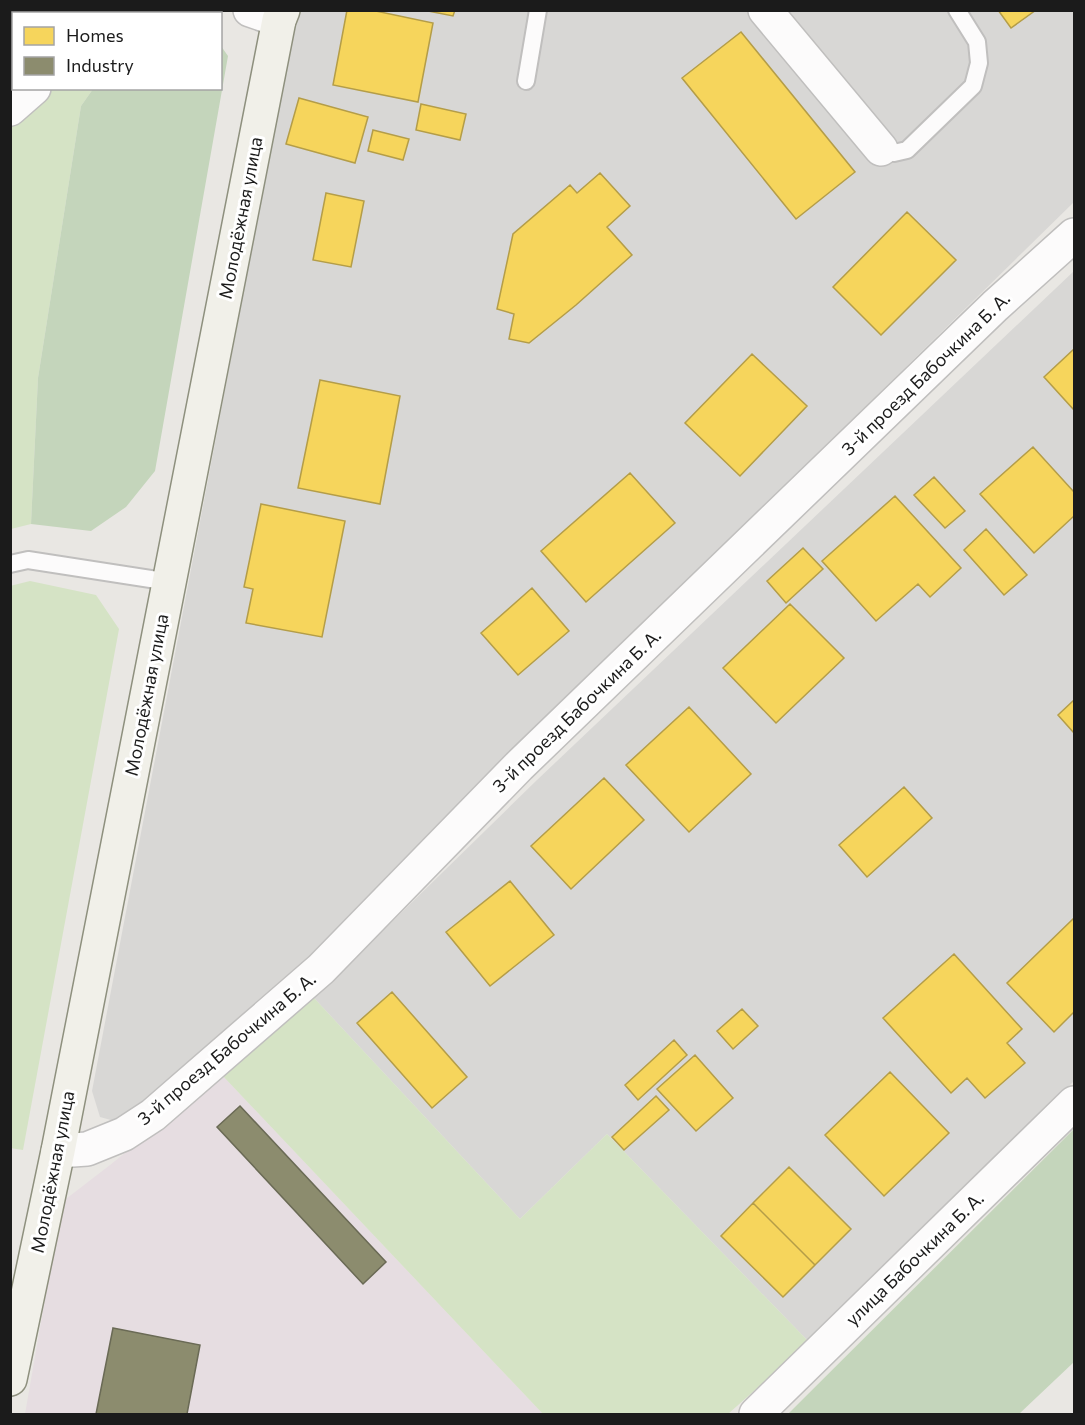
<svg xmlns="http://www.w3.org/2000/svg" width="1085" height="1425" font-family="Commissioner,sans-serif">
<rect width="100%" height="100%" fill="#e9e7e3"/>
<path fill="#d8d7d5" d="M 297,11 L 1074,11 L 1074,202 L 511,754 L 303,963 L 148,1102 L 118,1122 L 100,1117 L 92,1091 Z
M 1074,271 L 1074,1081 L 809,1342 L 607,1134 L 520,1219 L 314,998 L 537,780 Z"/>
<path fill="#e6dde1" d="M 222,1075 L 543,1414 L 25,1414 L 62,1202 L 110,1165 Z"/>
<path fill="#d5e3c5" d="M 11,11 L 144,11 L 142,14 L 14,14 L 14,88 L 93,89 L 81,106 L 38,378 L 31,524 L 11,529 Z
M 30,581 L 96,595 L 119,629 L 23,1150 L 10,1148 L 10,586 Z
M 314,998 L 520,1219 L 607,1134 L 809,1342 L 728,1414 L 543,1414 L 222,1075 Z"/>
<path fill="#c4d5bb" d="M 221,46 L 228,56 L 155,471 L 126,507 L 91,531 L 31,524 L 38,378 L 81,106 L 93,89 L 220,88 Z
M 1074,1129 L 1074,1362 L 1019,1414 L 788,1414 Z"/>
<path fill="#f6d55c" stroke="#b49d48" stroke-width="1.5" d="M 347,10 L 371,10 L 433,23 L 418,102 L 333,85 Z
M 423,10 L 455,10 L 453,16 Z
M 998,10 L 1036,10 L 1011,28 Z
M 741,32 L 855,172 L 796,219 L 682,78 Z
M 299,98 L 368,117 L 355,163 L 286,144 Z
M 421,104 L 466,114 L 460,140 L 416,130 Z
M 373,130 L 409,139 L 403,160 L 368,151 Z
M 600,173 L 630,206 L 607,227 L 632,255 L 576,305 L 529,343 L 509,339 L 514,314 L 497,309 L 513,234 L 570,185 L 577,193 Z
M 326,193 L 364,201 L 351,267 L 313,260 Z
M 907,212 L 956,260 L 881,335 L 833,287 Z
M 1074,349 L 1074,410 L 1044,377 Z
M 752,354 L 807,406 L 740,476 L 685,423 Z
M 320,380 L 400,396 L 380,504 L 298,488 Z
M 1033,447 L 1074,492 L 1074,516 L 1034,553 L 980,494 Z
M 630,473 L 675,523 L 586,602 L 541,551 Z
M 934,477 L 965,511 L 945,528 L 914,495 Z
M 895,496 L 961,568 L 930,597 L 918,584 L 876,621 L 822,561 Z
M 261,504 L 345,521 L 322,637 L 246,623 L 253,589 L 244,587 Z
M 986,529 L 1027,575 L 1004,595 L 964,550 Z
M 803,548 L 823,569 L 786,603 L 767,581 Z
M 532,588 L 569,631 L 518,675 L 481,633 Z
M 790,604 L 844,658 L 776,723 L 723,668 Z
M 1074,700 L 1074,733 L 1058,715 Z
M 689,707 L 751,774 L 689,832 L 626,765 Z
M 604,778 L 644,820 L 571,889 L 531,846 Z
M 904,787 L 932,818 L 867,877 L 839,845 Z
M 510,881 L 554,935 L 490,986 L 446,932 Z
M 1074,918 L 1074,1012 L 1054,1032 L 1007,983 Z
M 954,954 L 1022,1029 L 1007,1043 L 1025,1063 L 985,1098 L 967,1078 L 951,1093 L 883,1018 Z
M 392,992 L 467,1077 L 432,1108 L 357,1023 Z
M 742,1009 L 758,1026 L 733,1049 L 717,1031 Z
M 674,1040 L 687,1055 L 638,1100 L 625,1085 Z
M 695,1055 L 733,1098 L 696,1131 L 657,1089 Z
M 890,1072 L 949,1133 L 884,1196 L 825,1135 Z
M 656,1096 L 669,1110 L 624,1150 L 612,1137 Z
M 789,1167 L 851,1229 L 815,1265 L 753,1203 Z
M 753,1203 L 815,1265 L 783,1297 L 721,1236 Z"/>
<path fill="#8c8c6e" stroke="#6a6a55" stroke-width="1.5" d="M 240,1106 L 386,1262 L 363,1284 L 217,1127 Z
M 113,1328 L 200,1345 L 187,1414 L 96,1414 Z"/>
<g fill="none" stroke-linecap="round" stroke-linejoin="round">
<defs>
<path id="lane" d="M 526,81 L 538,10
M 881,149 L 894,153 L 907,150 L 973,86 L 979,63 L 977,42 L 957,10
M 10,564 L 28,560 L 170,582"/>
<path id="street" d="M 250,10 L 279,20
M 765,10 L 881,149
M 119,14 L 122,10
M 10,109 L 34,88
M 58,1151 L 87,1149 L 124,1134 L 153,1115 L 321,969 L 519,766 L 995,306 L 1074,235
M 756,1414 L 1074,1103"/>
<path id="secondary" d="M 10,1379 L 58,1151 L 279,20 L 283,10"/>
</defs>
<use href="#lane" stroke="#c0bfbe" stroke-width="20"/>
<use href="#street" stroke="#c0bfbe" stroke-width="36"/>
<use href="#secondary" stroke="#8e907e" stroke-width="36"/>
<use href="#lane" stroke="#fcfbfb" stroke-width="16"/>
<use href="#street" stroke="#fcfbfb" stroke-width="33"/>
<use href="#secondary" stroke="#f1f0e9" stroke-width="33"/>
</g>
<g text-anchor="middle" stroke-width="6" stroke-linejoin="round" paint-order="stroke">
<g font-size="18" fill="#1b1b1b" stroke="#fff">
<text transform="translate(241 218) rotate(-79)" y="6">Молодёжная улица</text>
<text transform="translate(926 374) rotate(-44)" y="6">3-й проезд Бабочкина Б. А.</text>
<text transform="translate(147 695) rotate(-79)" y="6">Молодёжная улица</text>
<text transform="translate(577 711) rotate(-44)" y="6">3-й проезд Бабочкина Б. А.</text>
<text transform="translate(227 1049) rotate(-40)" y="6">3-й проезд Бабочкина Б. А.</text>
<text transform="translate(53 1172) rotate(-79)" y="6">Молодёжная улица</text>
<text transform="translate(915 1259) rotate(-44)" y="6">улица Бабочкина Б. А.</text>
</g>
</g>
<rect width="1085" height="1425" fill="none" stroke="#1b1b1b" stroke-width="24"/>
<rect x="12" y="12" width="210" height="78" fill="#ffffff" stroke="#a4a4a4" stroke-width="1.5"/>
<rect x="24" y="27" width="30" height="18" fill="#f6d55c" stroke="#a4a4a4" stroke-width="1.5"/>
<text x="66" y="42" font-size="18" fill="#1b1b1b">Homes</text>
<rect x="24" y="57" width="30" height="18" fill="#8c8c6e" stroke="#a4a4a4" stroke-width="1.5"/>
<text x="66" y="72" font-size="18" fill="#1b1b1b">Industry</text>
</svg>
